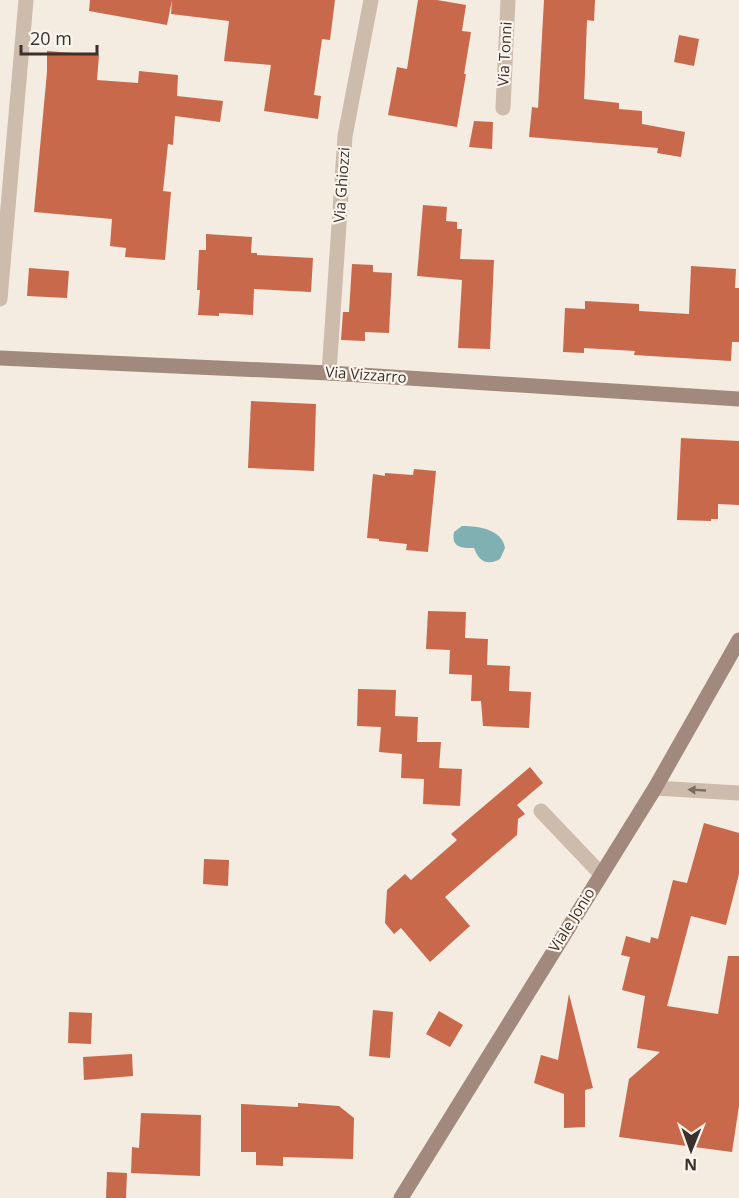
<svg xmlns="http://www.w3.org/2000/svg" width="739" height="1198" font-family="'Open Sans',sans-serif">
<rect width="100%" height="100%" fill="#f4ebe1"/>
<path fill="#7fb0b2" d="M 462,526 C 478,526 502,529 505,548 L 500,559 C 486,566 479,561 474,548 C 462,548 451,548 454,532 Z"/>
<path fill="#c8694b" d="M 90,0 L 172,0 L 167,25 L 89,11 Z
M 172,0 L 335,0 L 330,40 L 322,39 L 314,95 L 321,96 L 318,119 L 264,111 L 271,65 L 224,61 L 229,21 L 171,14 Z
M 418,0 L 437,0 L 466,5 L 462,31 L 471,32 L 464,74 L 466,74 L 457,127 L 388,115 L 397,67 L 407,69 Z
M 544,0 L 595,0 L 594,21 L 587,20 L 584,99 L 619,103 L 619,109 L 642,111 L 642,124 L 685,132 L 681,157 L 657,153 L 658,148 L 529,137 L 532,107 L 538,108 Z
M 679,35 L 699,39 L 694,66 L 674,62 Z
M 47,51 L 99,55 L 97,80 L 138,83 L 139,71 L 178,75 L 177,96 L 223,101 L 220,122 L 175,116 L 173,145 L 168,144 L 163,191 L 171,192 L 165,260 L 125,257 L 126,248 L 110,246 L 112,219 L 34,212 L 47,72 Z
M 474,121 L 493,122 L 492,149 L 469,147 Z
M 423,205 L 447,207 L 446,221 L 457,222 L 457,229 L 462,229 L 460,259 L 494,260 L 490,349 L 458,348 L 462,280 L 417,276 Z
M 206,234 L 252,237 L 251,253 L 257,253 L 257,255 L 313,258 L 311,292 L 254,289 L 253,315 L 219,313 L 219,316 L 198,315 L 200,290 L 197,290 L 199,250 L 206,250 Z
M 352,264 L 373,265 L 373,272 L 392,273 L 389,333 L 365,332 L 365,341 L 341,340 L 343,312 L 349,312 Z
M 691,266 L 736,269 L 735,288 L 739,288 L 739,342 L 732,342 L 731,361 L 634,355 L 635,351 L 584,348 L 584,353 L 563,352 L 565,308 L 585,309 L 585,301 L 639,304 L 639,311 L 689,314 Z
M 29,268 L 69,271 L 67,298 L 27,296 Z
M 251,401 L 316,404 L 314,471 L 248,468 Z
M 681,438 L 739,441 L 739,505 L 718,504 L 718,519 L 711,519 L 711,521 L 677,520 Z
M 414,469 L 436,471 L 428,552 L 406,550 L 407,544 L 379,541 L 379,539 L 367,538 L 373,474 L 385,476 L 385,473 L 413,475 Z
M 428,611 L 466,612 L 465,638 L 488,639 L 487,665 L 510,666 L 509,691 L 531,692 L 529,728 L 483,726 L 481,701 L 471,701 L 472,675 L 449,674 L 450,650 L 426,649 Z
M 358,689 L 396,690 L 395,716 L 418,717 L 417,742 L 441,742 L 439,768 L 462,769 L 460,806 L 423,804 L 424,779 L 401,778 L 402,754 L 379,752 L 381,727 L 357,726 Z
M 530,767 L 543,783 L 517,805 L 525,814 L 518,819 L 517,835 L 445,897 L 470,926 L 430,962 L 401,928 L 394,934 L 385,923 L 387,890 L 405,874 L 411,880 L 457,840 L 451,834 Z
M 704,823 L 739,833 L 739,874 L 726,925 L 691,916 L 667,1006 L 718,1014 L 728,956 L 739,956 L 739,1106 L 732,1152 L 619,1137 L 629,1079 L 660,1052 L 637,1048 L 645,996 L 622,990 L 630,957 L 621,955 L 626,936 L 650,943 L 651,937 L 658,939 L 673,880 L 687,883 Z
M 204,859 L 229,860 L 228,886 L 203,884 Z
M 569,994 L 593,1088 L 585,1090 L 585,1127 L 564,1128 L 564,1094 L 534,1083 L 541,1055 L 558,1060 Z
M 373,1010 L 393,1012 L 390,1058 L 369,1056 Z
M 439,1011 L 463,1025 L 450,1047 L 426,1034 Z
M 69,1012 L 92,1013 L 91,1044 L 68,1043 Z
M 132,1054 L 133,1076 L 84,1080 L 83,1057 Z
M 298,1103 L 339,1106 L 354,1118 L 353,1159 L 283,1157 L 283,1166 L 256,1165 L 256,1152 L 241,1152 L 241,1104 L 298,1107 Z
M 141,1113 L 201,1115 L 200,1176 L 131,1173 L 132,1147 L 139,1148 Z
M 107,1172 L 127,1173 L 126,1198 L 106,1198 Z"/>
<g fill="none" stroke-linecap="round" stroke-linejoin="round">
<path stroke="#cdbbac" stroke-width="15" d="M 503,108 L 508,0
M 0,299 L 26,0
M 329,373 L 345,136 L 371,0
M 655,788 L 739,793
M 541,811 L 601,874"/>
<path stroke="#a18a7d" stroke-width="15" d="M 0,358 L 329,373 L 739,399
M 401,1198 L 655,788 L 739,640"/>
</g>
<defs><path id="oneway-solid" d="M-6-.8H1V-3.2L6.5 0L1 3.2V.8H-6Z" transform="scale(1.5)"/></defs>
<use fill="#7d6f65" href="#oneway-solid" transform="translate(697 790) rotate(-177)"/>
<g text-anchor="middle" stroke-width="4.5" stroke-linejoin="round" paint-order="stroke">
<g font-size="15" fill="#3b302b" stroke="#fbf5ee">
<text transform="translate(505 54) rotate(-87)" y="5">Via Tonni</text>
<text transform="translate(342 185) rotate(-86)" y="5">Via Ghiozzi</text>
<text transform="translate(366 375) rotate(4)" y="5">Via Vizzarro</text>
<text transform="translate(572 920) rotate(-58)" y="5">Viale Jonio</text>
</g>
</g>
<g transform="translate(691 1150) rotate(181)" stroke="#fbf5ee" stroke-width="4.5" paint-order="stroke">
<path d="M0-4.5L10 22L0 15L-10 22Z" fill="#3b302b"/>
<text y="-9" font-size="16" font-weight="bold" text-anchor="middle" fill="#3b302b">N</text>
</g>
<path d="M21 45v9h76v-9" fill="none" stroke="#3b302b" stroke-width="3"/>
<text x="30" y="45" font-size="18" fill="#3b302b" stroke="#fbf5ee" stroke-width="4.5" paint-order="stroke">20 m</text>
</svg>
